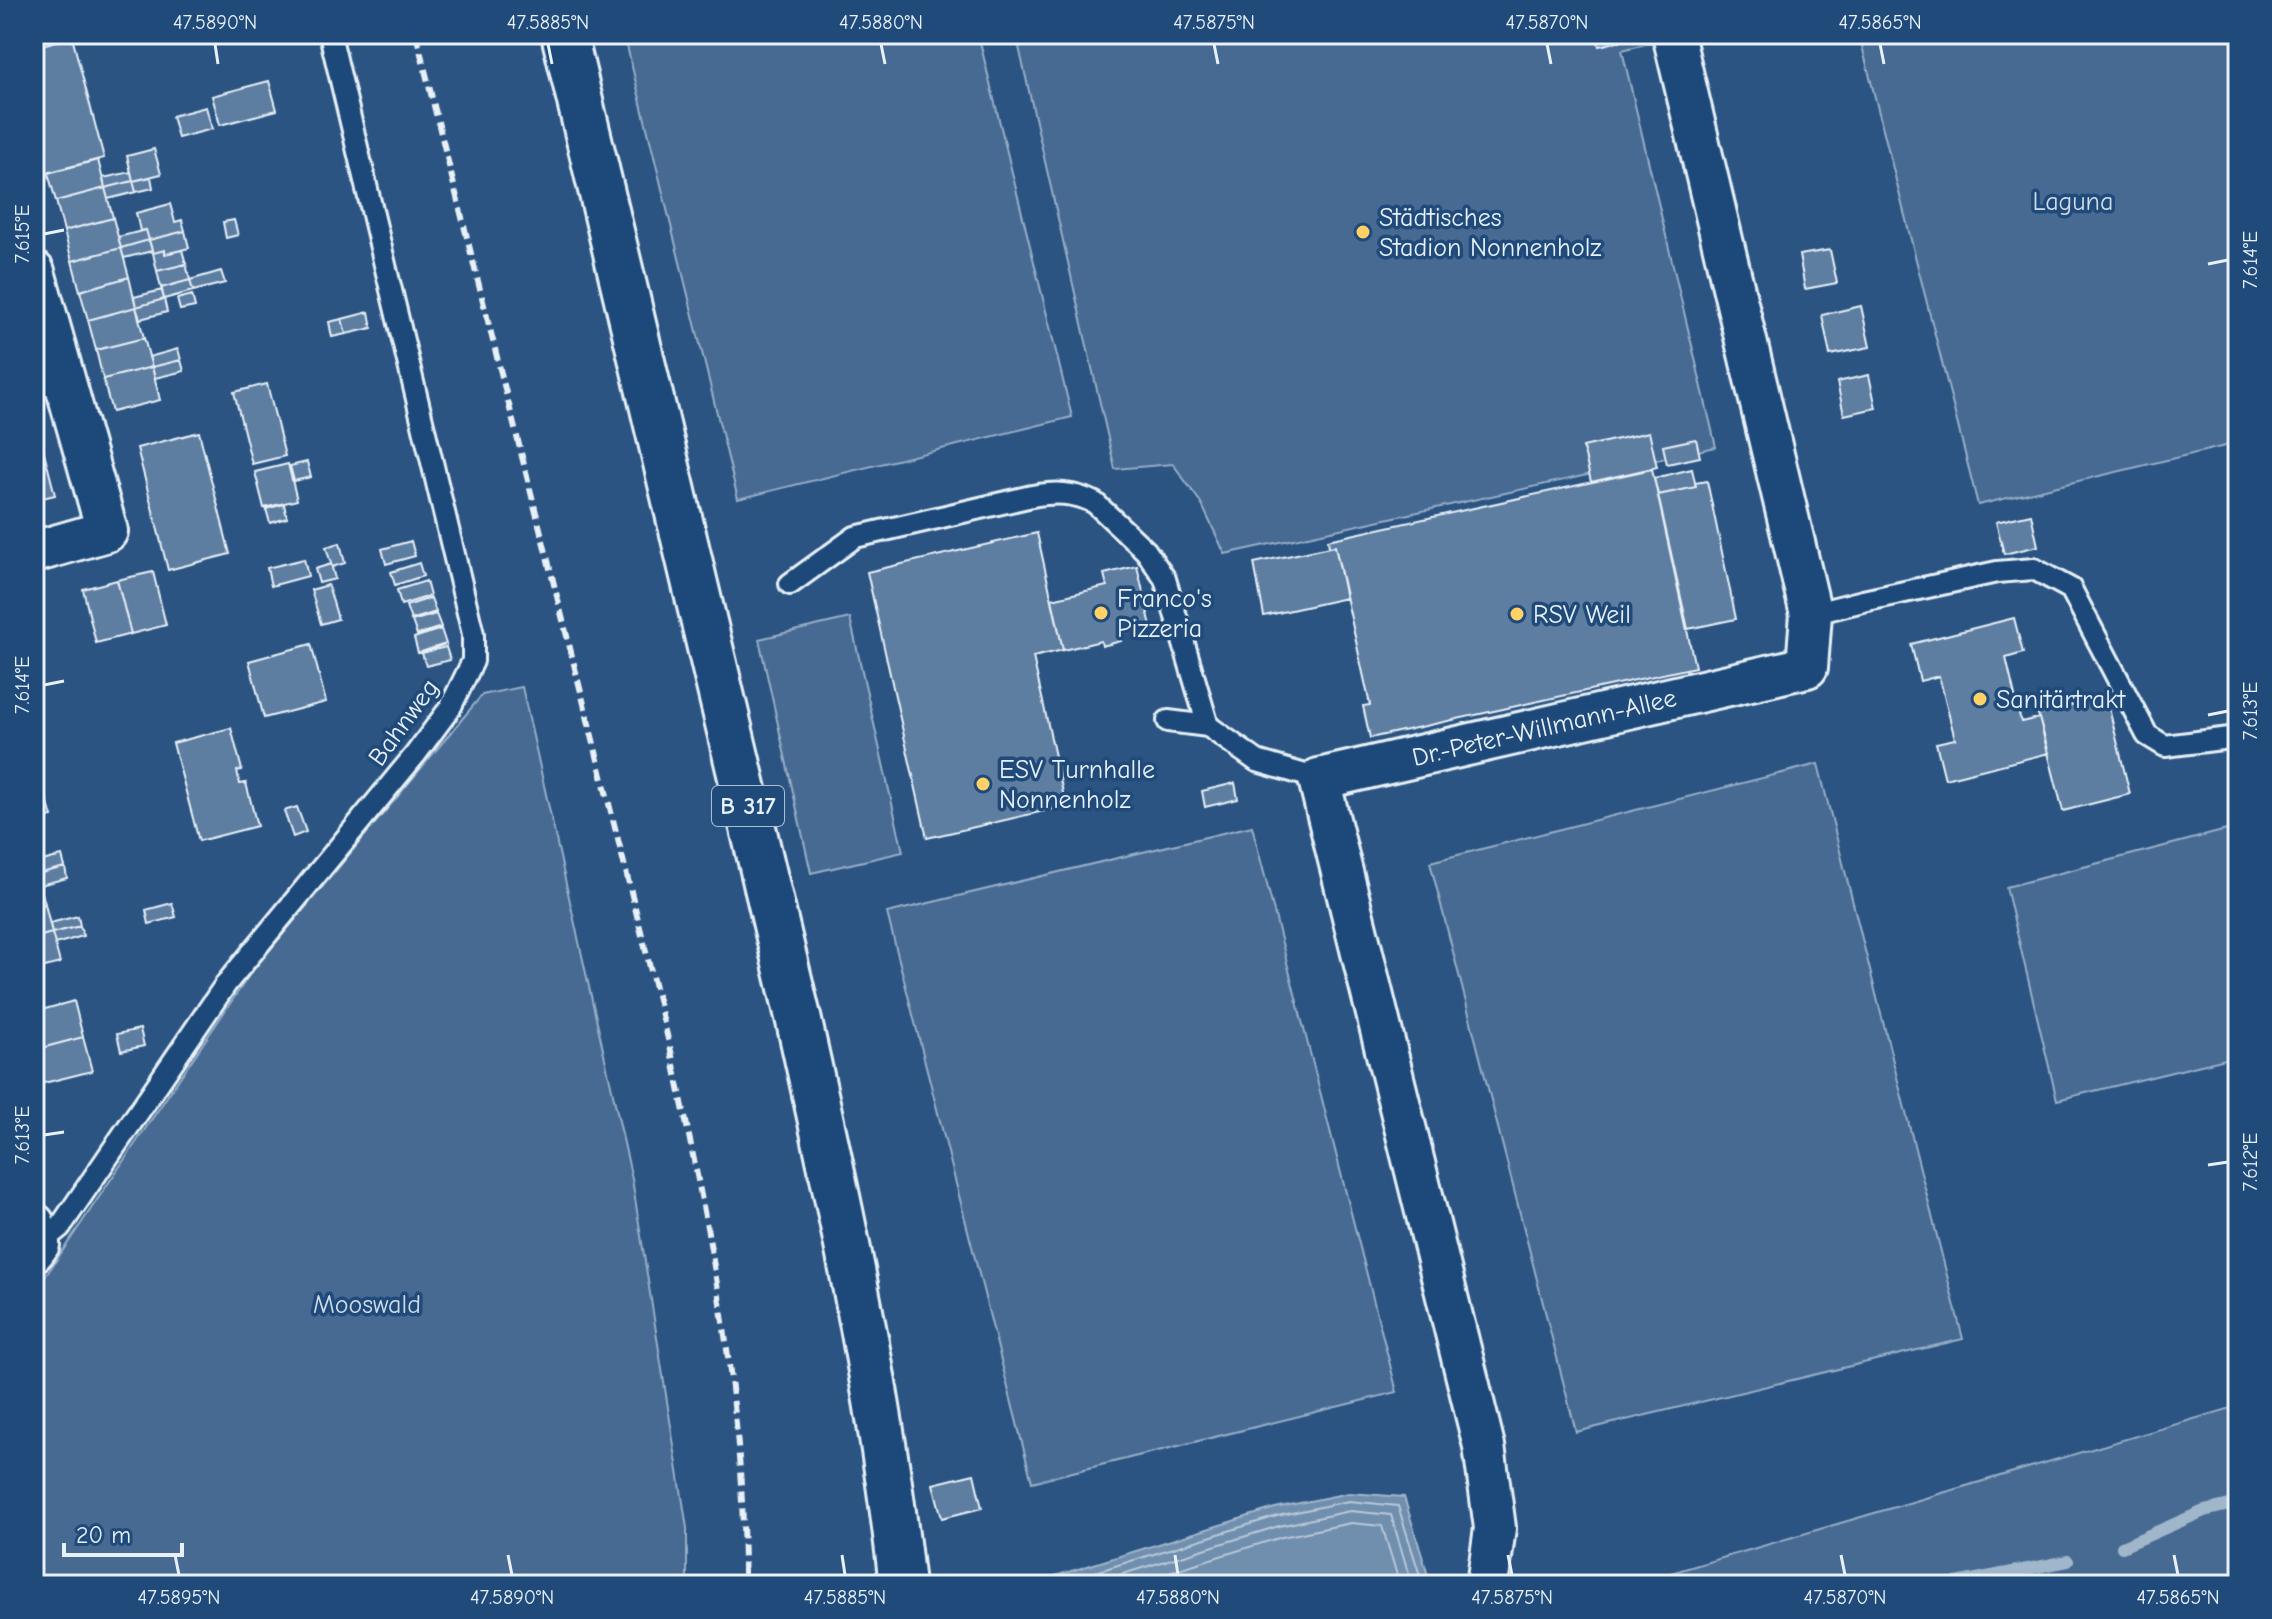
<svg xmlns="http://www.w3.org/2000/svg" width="2272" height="1619" font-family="'Comic Neue',sans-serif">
<rect width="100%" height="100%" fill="#2b5482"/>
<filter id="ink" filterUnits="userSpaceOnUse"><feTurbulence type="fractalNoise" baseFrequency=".0125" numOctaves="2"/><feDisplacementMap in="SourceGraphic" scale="16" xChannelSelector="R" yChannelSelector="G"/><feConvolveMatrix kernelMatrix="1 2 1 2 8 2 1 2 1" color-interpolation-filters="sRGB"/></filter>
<g filter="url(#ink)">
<path fill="#476b93" stroke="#98aec6" stroke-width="2" d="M 624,34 L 978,34 L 1072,417 L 738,499 Z
M 1016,34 L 1656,34 L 1658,41 L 1622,50 L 1716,447 L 1225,554 L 1201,503 L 1173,464 L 1115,469 Z
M 1859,34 L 2238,34 L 2238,443 L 1978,505 Z
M 850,618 L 903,852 L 811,873 L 759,639 Z
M 522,687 L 632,1179 L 687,1528 L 687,1585 L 34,1585 L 34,1293 L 250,974 L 482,695 Z
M 1818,764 L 1963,1339 L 1576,1432 L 1430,862 Z
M 1252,826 L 1397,1392 L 1032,1482 L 887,913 Z
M 2238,827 L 2238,1056 L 2057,1100 L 2006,887 Z
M 2238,1406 L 2238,1585 L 1630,1585 Z"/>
<path fill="#708ead" stroke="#a0b6cb" stroke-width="2" d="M 1349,1493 L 1404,1497 L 1431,1585 L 1053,1585 L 1052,1577 L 1275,1508 Z"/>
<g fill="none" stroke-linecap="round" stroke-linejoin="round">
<path stroke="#b8c9da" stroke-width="2" d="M 1061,1585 L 1063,1582 L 1277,1516 L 1349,1501 L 1398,1506 L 1423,1585
M 1087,1585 L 1279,1526 L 1350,1511 L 1391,1515 L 1412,1585
M 1127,1585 L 1282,1537 L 1351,1523 L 1382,1526 L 1400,1585"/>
<path stroke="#a0b6cb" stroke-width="12" d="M 2122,1547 L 2204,1511 L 2238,1503
M 1946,1585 L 2068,1561"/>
</g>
<path fill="#5d7da1" stroke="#e8f1f8" stroke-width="2" d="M 34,34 L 64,34 L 65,39 L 34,47 Z
M 147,34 L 180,34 L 149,42 Z
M 1597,34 L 1646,34 L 1646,35 L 1599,46 Z
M 72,37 L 104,158 L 42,174 L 34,144 L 34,47 Z
M 269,81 L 277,110 L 220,125 L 212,96 Z
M 206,107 L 212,129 L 178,138 L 172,116 Z
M 154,149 L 161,174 L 133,181 L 127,156 Z
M 98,160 L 105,188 L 56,201 L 48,173 Z
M 131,172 L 133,181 L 105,188 L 103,178 Z
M 151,177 L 153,188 L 136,192 L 133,181 Z
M 133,181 L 136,192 L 108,199 L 105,188 Z
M 105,188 L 113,218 L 64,231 L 56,201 Z
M 170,204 L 175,222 L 182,220 L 185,231 L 149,240 L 146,230 L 140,231 L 136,213 Z
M 113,218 L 121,248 L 72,261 L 64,231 Z
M 234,220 L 238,235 L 226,238 L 223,222 Z
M 146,230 L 149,240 L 121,248 L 118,237 Z
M 185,231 L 189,248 L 165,254 L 165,250 L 153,253 L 149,240 Z
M 149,240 L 152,251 L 124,258 L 121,248 Z
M 121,248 L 129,277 L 80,291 L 72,261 Z
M 165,250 L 165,254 L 182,250 L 186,264 L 157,271 L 153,253 Z
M 1830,250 L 1837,283 L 1805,289 L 1799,255 Z
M 186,264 L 190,280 L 161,288 L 157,271 Z
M 221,271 L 225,283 L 193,291 L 190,280 Z
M 129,277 L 136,307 L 88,320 L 80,291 Z
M 190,280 L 193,291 L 164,299 L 161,288 Z
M 162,290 L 164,299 L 136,307 L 134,297 Z
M 192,295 L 195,307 L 180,310 L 177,299 Z
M 164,299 L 167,312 L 140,319 L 136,307 Z
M 1861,306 L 1870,347 L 1830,355 L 1822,315 Z
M 136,307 L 144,338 L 96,350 L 88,320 Z
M 369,312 L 372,328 L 346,334 L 342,319 Z
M 342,319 L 346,334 L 332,337 L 329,322 Z
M 144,338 L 152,367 L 103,379 L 96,350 Z
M 178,349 L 181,360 L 152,367 L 149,357 Z
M 181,360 L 184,371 L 155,378 L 152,367 Z
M 152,367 L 160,400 L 112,412 L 103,379 Z
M 1869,375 L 1876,408 L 1844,415 L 1837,382 Z
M 267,384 L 285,456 L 252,464 L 234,392 Z
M 37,425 L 46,460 L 34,463 L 34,426 Z
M 199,432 L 230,554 L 168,570 L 137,448 Z
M 1649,432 L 1657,467 L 1591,482 L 1583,447 Z
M 1696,439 L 1700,457 L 1667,464 L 1663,446 Z
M 46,460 L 55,495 L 34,500 L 34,463 Z
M 307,462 L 311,477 L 294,481 L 290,466 Z
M 288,464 L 297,500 L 264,508 L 255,472 Z
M 1652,469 L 1695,667 L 1370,738 L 1363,706 L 1370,705 L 1335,546 L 1329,547 L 1328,540 Z
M 1692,469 L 1696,487 L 1658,495 L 1654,478 Z
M 1707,481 L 1736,619 L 1688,629 L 1658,495 L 1696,487 L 1695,483 Z
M 284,504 L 287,518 L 270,523 L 266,509 Z
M 2031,514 L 2038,546 L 2004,554 L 1996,522 Z
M 1037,533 L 1063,650 L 1033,657 L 1066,806 L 927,838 L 867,572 Z
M 411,541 L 415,556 L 386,564 L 382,549 Z
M 340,543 L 345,563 L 332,567 L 326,547 Z
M 1335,546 L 1346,598 L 1264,616 L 1254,563 Z
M 304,559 L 308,576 L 271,586 L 267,568 Z
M 419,563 L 423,576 L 395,585 L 391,572 Z
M 331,564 L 335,579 L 319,583 L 315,569 Z
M 1137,566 L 1151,626 L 1119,634 L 1121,641 L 1102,646 L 1101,641 L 1063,650 L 1052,599 L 1107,586 L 1104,574 Z
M 153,572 L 166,625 L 131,634 L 117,580 Z
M 117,580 L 131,634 L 96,643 L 83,589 Z
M 426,581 L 430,596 L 401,605 L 397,590 Z
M 328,585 L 338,619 L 321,624 L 311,590 Z
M 431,598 L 436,612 L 411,620 L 406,606 Z
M 436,614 L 441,627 L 417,635 L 412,621 Z
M 2014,618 L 2023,653 L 2006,658 L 2021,722 L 2039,718 L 2049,753 L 1945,779 L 1936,743 L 1955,739 L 1939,676 L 1920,681 L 1911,644 Z
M 441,629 L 446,644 L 418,653 L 414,638 Z
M 311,644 L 326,702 L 264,718 L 249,661 Z
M 446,647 L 450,660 L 426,666 L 422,653 Z
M 2106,696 L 2130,794 L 2063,811 L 2038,714 Z
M 231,728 L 242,770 L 237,771 L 240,784 L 246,783 L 257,826 L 199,841 L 173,743 Z
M 1235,783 L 1238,799 L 1205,807 L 1202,791 Z
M 46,796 L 49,807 L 34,810 L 34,799 Z
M 49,807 L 52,817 L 34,821 L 34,810 Z
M 297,807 L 306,832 L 293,837 L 284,811 Z
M 62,856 L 65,867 L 37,874 L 34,863 Z
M 65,867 L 67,878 L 40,885 L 37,874 Z
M 34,874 L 37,874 L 45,904 L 34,906 Z
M 172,903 L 176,917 L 149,924 L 146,910 Z
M 45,904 L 52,933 L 34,938 L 34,906 Z
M 78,916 L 80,926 L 52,933 L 50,923 Z
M 80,926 L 83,936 L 55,944 L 52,933 Z
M 52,933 L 60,963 L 34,970 L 34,938 Z
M 74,1001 L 83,1037 L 34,1050 L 34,1012 Z
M 140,1029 L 144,1046 L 121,1051 L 117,1034 Z
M 83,1037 L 92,1071 L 40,1084 L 34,1059 L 34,1050 Z
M 974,1474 L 982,1508 L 942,1518 L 933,1484 Z"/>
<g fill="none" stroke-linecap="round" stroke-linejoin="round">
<defs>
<path id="lane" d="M 34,387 L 65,380
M 790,584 L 855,537 L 1032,496 C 1055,492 1074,492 1095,503 L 1146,551 L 1165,579 L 1208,726
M 1811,614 L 1863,601 L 1997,572 L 2034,569 L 2071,589 L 2147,735 L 2165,746 L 2238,737
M 1168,721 L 1208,726 L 1257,761 L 1319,779
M 39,1244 L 60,1227 L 226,984 L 415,755 L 450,708 L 473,661 L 473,634 L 330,34"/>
<path id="street" d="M 34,272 L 107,531 L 34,552
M 34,1224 L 39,1244 L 34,1251
M 1487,1585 L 1495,1528 L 1484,1446 L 1319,779 L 1807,667 L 1811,614 L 1673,34"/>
<path id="primary" d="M 564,34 L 798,1017 C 840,1205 881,1394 902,1585"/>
</defs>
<use href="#lane" stroke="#e8f1f8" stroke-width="26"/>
<use href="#street" stroke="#e8f1f8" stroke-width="46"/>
<use href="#primary" stroke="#e8f1f8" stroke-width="50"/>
<use href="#lane" stroke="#1f4a7a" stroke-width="20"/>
<use href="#street" stroke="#1f4a7a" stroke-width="40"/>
<use href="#primary" stroke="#1f4a7a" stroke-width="44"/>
<path stroke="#e8f1f8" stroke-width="6" stroke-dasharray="12 6" stroke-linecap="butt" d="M 416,34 L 671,1051 C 709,1227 745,1404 744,1585"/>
</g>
</g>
<path fill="none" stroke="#e8f1f8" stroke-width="3" d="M 215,44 L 218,64M 548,44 L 552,64M 881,44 L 885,64M 1214,44 L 1218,64M 1547,44 L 1551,64M 1880,44 L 1884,64M 44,234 L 64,230M 2208,264 L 2228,260M 44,685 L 64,681M 2208,715 L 2228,711M 44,1135 L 64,1132M 2208,1165 L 2228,1162M 175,1555 L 179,1575M 508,1555 L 512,1575M 842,1555 L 845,1575M 1175,1555 L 1178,1575M 1508,1555 L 1512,1575M 1841,1555 L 1845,1575M 2174,1555 L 2178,1575"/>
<g fill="#ffd166" stroke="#1f4a7a" stroke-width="3">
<circle cx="1363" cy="232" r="8"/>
<circle cx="1101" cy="613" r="8"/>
<circle cx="1517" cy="614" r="8"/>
<circle cx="1980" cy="699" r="8"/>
<circle cx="983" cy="784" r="8"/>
</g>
<g text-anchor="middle" stroke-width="7" stroke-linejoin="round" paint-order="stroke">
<rect fill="#1f4a7a" stroke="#acbfd2" stroke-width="2" x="712" y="786" width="72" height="40" rx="6"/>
<g font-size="24" font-weight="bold" fill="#e8f1f8">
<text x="748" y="814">B 317</text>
</g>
<g font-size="26" fill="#d0dde9" stroke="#1f4a7a">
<text x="2073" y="210">Laguna</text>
<text x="367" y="1313">Mooswald</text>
</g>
<g font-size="26" fill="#e8f1f8" stroke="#1f4a7a" text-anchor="start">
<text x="1379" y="226">Städtisches<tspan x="1379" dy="30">Stadion Nonnenholz</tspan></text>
<text x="1117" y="607">Franco's<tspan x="1117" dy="30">Pizzeria</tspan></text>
<text x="1533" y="623">RSV Weil</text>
<text x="1996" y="708">Sanitärtrakt</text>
<text x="999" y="778">ESV Turnhalle<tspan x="999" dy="30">Nonnenholz</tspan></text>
</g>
<g font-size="26" fill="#e8f1f8" stroke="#1f4a7a">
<text transform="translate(403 722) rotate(-54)" y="9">Bahnweg</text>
<text transform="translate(1544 727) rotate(-13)" y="9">Dr.-Peter-Willmann-Allee</text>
</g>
</g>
<rect width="2272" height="1619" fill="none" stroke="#1f4a7a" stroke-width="88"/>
<path d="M64 1543v12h118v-12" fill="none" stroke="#e8f1f8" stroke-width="4"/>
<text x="76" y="1543" font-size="24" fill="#e8f1f8" stroke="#1f4a7a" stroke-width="6" paint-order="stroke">20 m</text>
<rect x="44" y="44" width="2184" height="1531" fill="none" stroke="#e8f1f8" stroke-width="3"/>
<g font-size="20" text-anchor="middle" fill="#e8f1f8">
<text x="215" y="29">47.5890°N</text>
<text x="548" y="29">47.5885°N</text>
<text x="881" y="29">47.5880°N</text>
<text x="1214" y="29">47.5875°N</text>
<text x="1547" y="29">47.5870°N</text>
<text x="1880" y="29">47.5865°N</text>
<text transform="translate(22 234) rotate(-90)" y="7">7.615°E</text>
<text transform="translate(2250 260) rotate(-90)" y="7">7.614°E</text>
<text transform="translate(22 685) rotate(-90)" y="7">7.614°E</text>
<text transform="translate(2250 711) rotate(-90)" y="7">7.613°E</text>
<text transform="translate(22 1135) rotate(-90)" y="7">7.613°E</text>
<text transform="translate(2250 1162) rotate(-90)" y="7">7.612°E</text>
<text x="179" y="1604">47.5895°N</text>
<text x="512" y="1604">47.5890°N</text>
<text x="845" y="1604">47.5885°N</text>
<text x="1178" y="1604">47.5880°N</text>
<text x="1512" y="1604">47.5875°N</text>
<text x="1845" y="1604">47.5870°N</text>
<text x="2178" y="1604">47.5865°N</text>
</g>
</svg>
